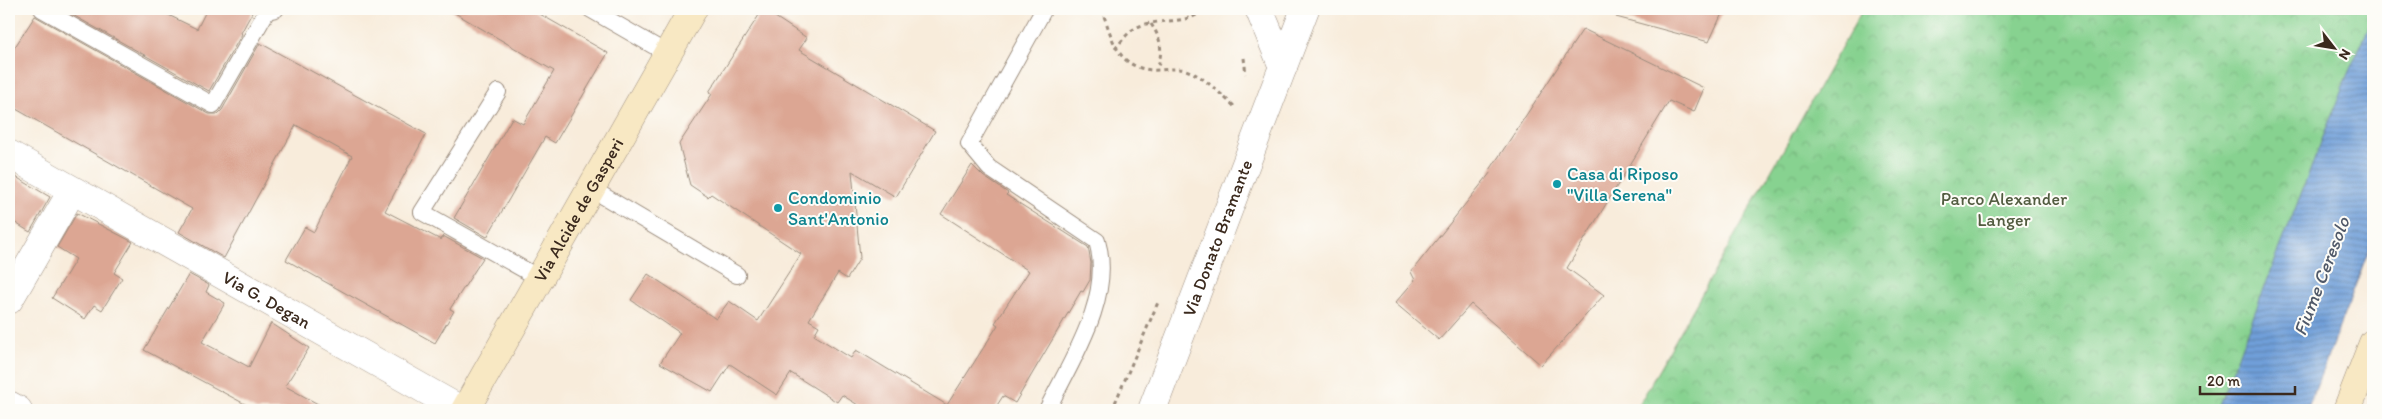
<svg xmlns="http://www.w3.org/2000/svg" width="2382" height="419" font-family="Itim,sans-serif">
<defs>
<pattern id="park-crowns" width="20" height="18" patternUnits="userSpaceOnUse" patternTransform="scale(1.25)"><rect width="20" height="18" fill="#87d290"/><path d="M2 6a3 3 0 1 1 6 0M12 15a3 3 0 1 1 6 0" fill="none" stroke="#75b47c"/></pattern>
<pattern id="water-rules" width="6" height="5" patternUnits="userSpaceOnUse" patternTransform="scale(1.25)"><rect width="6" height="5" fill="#709fd9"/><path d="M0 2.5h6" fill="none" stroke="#5d82af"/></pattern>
</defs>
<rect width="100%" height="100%" fill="#fdfcf7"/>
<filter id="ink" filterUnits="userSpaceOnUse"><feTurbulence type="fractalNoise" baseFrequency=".02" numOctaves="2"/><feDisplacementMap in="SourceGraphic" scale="10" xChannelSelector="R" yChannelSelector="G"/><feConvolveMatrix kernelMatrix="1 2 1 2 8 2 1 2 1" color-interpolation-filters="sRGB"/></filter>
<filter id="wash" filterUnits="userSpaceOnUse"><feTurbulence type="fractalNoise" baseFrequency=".0096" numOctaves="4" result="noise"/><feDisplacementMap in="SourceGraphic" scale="20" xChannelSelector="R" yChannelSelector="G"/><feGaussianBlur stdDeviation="1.12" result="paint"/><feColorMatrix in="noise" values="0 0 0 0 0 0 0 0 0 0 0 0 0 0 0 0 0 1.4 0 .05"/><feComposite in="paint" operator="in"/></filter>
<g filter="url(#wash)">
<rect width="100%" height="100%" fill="#f8ecdb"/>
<path fill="url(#park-crowns)" stroke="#617e57" d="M 1863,9 L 2373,9 L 2373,19 L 2223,410 L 1636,410 Z"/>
<path fill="url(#water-rules)" stroke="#56647c" d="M 2373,18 L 2373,240 L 2307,410 L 2217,410 L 2346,78 Z"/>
<g id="blocks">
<path fill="#dca693" d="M 62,9 L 156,9 L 197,29 L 207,9 L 254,9 L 241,33 L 242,34 L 209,91 Z
M 448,9 L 531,9 L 608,53 L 555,143 L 545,137 L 487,237 L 454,218 L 512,118 L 523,124 L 554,71 Z
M 763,9 L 807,38 L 799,50 L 935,131 L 896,197 L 852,171 L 860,258 L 847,279 L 838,273 L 809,320 L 819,326 L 814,335 L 851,358 L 856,350 L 947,405 L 998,325 L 995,323 L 1029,271 L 941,214 L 972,165 L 983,176 L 1008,193 L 1006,195 L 1088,247 L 1091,263 L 1090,280 L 1083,292 L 1081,291 L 1015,403 L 1003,396 L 994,410 L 866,410 L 842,395 L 837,402 L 791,373 L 777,395 L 730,364 L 712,392 L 660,363 L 680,333 L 631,300 L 648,274 L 716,319 L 729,301 L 758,321 L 801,254 L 711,194 L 708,197 L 690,185 L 679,144 L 712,94 L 709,92 Z
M 1617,9 L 1724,9 L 1709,42 L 1616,17 Z
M 35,16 L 209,114 L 218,114 L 222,110 L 260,43 L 426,134 L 385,211 L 441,240 L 443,236 L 483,258 L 450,309 L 454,311 L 435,343 L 286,260 L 305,227 L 314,232 L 352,156 L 296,125 L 224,258 L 179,232 L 192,209 L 9,105 L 9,56 Z
M 1583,29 L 1704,88 L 1694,112 L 1669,101 L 1567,268 L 1604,295 L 1541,365 L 1471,304 L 1439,340 L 1395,303 L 1415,280 L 1411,272 L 1491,172 L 1490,170 Z
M 9,173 L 50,197 L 30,232 L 9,219 Z
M 77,213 L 133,242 L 114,273 L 122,278 L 102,310 L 94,305 L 85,319 L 52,298 L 76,259 L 57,247 Z
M 189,274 L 209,285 L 206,292 L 225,303 L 202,342 L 249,367 L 271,323 L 309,348 L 285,386 L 329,410 L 256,410 L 144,350 Z"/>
</g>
</g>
<g filter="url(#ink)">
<use href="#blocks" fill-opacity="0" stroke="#9a8b7c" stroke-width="1"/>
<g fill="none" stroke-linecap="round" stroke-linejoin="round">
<defs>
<path id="lane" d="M 42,9 L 213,105 L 267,11 L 276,9
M 590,9 L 668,54
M 1044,9 L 969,144 L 989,168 L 1097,241 C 1114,297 1071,361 1047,410
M 498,92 L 422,212 L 539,278
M 590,188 L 737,275"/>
<g id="street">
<path d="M 1259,9 L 1283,67"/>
<path id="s1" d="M 9,154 L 461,410"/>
<path d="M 9,300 L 72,191"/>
<path d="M 9,405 L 18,410"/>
<path id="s2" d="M 1152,410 L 1305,9"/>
</g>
<g id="secondary">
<path id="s3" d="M 465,410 L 693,9"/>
<path d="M 2347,410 L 2373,343"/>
</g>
</defs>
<use href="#lane" stroke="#9a8b7c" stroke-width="18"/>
<use href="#street" stroke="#9a8b7c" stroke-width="29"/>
<use href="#secondary" stroke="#9a8b7c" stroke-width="29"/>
<path stroke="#9a8b7c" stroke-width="3" stroke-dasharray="4 4" stroke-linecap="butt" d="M 1101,9 C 1113,36 1114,66 1151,70 C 1162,71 1174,67 1186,70 C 1204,76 1221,95 1235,107
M 1151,24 C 1162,40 1163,51 1157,70
M 1115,49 C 1120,43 1125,36 1131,31 C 1152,15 1184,28 1206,9
M 1244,58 L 1246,74
M 1112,410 L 1159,300"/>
<use href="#lane" stroke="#fff" stroke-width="16"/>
<use href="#street" stroke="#fff" stroke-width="28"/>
<use href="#secondary" stroke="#f8e8c3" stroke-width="28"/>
</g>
</g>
<g fill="#0f9aa8" stroke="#fdfcf7" stroke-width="2">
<circle cx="1557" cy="184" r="5"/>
<circle cx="778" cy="208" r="5"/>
</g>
<g text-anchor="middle" stroke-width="4" stroke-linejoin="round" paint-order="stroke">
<g font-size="18" fill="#0d838f" stroke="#fdfcf7" text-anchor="start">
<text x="1567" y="180">Casa di Riposo<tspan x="1567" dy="21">"Villa Serena"</tspan></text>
<text x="788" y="204">Condominio<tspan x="788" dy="21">Sant'Antonio</tspan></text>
</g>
<g font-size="18" fill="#525c40" stroke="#fdfcf7">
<text x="2004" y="205">Parco Alexander<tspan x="2004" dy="21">Langer</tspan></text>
</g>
<g font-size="18" fill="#3b2a1e" stroke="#fdfcf7">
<text dy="6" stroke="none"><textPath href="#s3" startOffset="230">Via Alcide de Gasperi</textPath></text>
<text dy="6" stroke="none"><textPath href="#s2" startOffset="184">Via Donato Bramante</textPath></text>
<text dy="6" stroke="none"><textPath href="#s1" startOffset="296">Via G. Degan</textPath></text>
</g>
<g font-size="19" font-style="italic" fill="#505969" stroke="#fdfcf7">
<text transform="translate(2321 276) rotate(-69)" y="7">Fiume Ceresolo</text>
</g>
</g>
<rect width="2382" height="419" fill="none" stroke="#fdfcf7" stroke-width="30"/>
<g transform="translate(2334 48) rotate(121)" stroke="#fdfcf7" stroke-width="4" paint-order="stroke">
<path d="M0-4L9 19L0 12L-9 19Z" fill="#3b2a1e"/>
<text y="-8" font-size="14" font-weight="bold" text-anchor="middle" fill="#3b2a1e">N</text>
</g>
<path d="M2200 386v8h95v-8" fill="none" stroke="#3b2a1e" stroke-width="2.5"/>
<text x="2207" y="386" font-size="15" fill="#3b2a1e" stroke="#fdfcf7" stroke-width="4" paint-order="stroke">20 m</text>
</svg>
